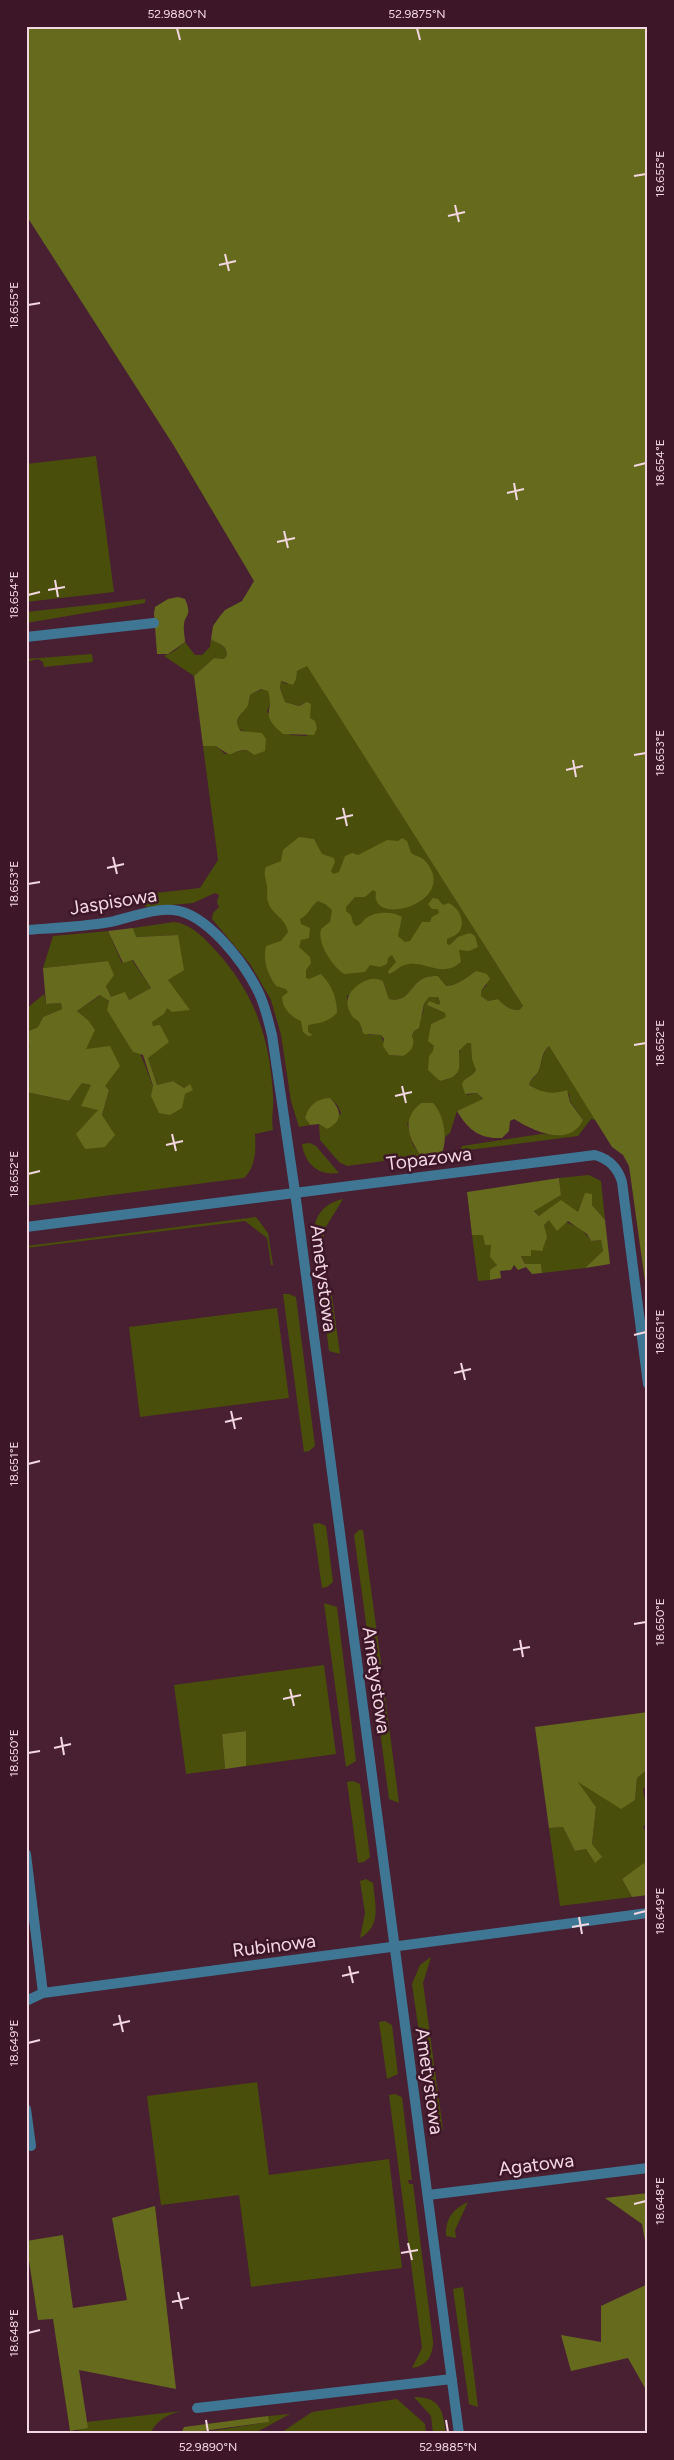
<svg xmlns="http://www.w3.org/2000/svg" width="674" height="2460" font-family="Figtree,sans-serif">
<rect width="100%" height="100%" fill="#482032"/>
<path fill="#494e0b" d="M 96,456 L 114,592 L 26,602 L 26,464 Z
M 145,599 L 145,603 L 26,623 L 26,612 Z
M 211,639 C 218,645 225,643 227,655 L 224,659 L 214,658 L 194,676 L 164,656 L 174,651 L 185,642 L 195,655 L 202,655 L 210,647 Z
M 92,654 L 93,662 L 44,667 L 43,662 L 38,659 L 26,662 L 26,659 Z
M 307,665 L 523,1006 L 519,1010 C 509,1010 505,1006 498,999 L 488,1001 L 481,996 L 481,991 L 487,985 L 476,971 C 467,977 457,986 446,986 L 438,976 C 433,976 427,976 422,979 C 409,987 408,1003 389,999 L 383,981 L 347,996 C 348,1012 352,1013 361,1024 L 361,1030 L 369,1035 L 381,1035 L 389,1055 L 403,1056 L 423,1012 L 424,1004 L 429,997 L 438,997 L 440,1002 L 439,1005 L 427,1005 L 445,1013 L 447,1017 L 431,1024 L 429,1041 L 434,1046 L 439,1081 L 448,1079 L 457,1074 C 458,1062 456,1050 467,1042 L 471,1043 L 476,1070 L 473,1074 L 464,1080 L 467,1095 L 477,1093 L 483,1100 L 457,1111 L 450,1133 L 444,1138 L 443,1122 L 407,1123 L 413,1145 L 421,1156 L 347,1166 L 339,1162 L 320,1140 L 319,1124 L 327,1129 L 341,1113 L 338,1106 L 330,1098 L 305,1118 L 310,1125 L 299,1127 L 291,1101 L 281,1035 L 271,1000 L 250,964 L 212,919 L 213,913 L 219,907 L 217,902 L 219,895 L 215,893 L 193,903 L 148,907 C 140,906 139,901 138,895 L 200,888 L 218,860 L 203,746 L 216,746 L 225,754 L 247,750 L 254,755 L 247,732 C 229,728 240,715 246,707 C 249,704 249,699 250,695 L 262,689 L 268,690 L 271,700 L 267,712 L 290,735 L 307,736 L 310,713 L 302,703 L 300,706 L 285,702 L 280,688 L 281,681 L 286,684 L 295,675 L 297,671 Z
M 174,922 C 192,924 205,939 217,952 C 255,994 270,1039 273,1096 C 274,1107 271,1118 273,1130 L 255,1134 C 256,1149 256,1167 244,1178 L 26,1206 L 26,1092 L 69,1101 L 82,1083 L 92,1085 L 102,1115 L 109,1090 L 105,1086 L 86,1049 L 88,1020 L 77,1011 L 101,995 C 124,1011 144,1060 153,1087 L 185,1094 L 190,1084 L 184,1088 L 173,1081 L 157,1085 L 148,1058 L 153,1026 L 151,1022 L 164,1014 L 168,980 L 178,935 L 135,937 L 133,928 Z
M 108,931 L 122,963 L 132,960 L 151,988 L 129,1000 L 111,997 L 106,986 L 108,961 L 43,968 L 53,936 Z
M 44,994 L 46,1004 L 61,1003 L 62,1009 L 43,1017 L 38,1027 L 26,1032 L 26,1009 Z
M 549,1046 L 596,1120 L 591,1119 L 578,1136 L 460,1151 L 462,1146 L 541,1134 L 558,1135 L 583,1120 L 570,1101 L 569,1094 L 544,1093 L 529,1085 C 531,1079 535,1078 538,1072 C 543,1063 541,1054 549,1046 Z
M 310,1143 L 316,1146 L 339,1173 C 318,1176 305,1164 302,1144 Z
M 589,1175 L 601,1181 L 605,1220 L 592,1205 L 592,1194 L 585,1194 L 578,1212 L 539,1216 L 534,1210 L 561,1195 L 559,1178 Z
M 343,1199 L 324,1230 L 324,1238 L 315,1239 C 311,1219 323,1203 343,1199 Z
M 256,1217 L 268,1233 L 273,1265 L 271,1265 L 267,1238 L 245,1221 L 26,1248 L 26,1246 Z
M 549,1220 C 567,1221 581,1225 591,1241 L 601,1240 L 603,1251 L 585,1268 L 542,1273 L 541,1264 L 525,1264 L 521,1255 L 531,1256 L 531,1250 L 546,1237 L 544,1225 Z
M 472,1235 L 483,1235 L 491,1245 L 497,1265 L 490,1271 L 490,1280 L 478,1281 Z
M 331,1289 L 340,1354 L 329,1351 L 322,1295 Z
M 283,1294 L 289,1294 L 296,1297 L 315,1446 L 309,1451 L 304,1452 Z
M 277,1308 L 289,1398 L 140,1417 L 129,1327 Z
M 319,1523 L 326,1526 L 333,1582 L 327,1587 L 322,1588 L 313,1524 Z
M 359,1530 L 363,1530 L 382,1670 L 372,1667 L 354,1535 Z
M 324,1603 L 337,1607 L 356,1761 L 346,1767 Z
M 324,1665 L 336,1754 L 246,1766 L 246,1731 L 222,1734 L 225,1769 L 186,1774 L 174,1685 Z
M 381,1688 L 384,1688 L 399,1803 L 389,1799 L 375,1693 Z
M 648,1769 L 648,1786 L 643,1789 L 648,1819 L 643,1828 L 648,1832 L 648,1871 L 644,1864 L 622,1879 L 632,1897 L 560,1906 L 549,1828 L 563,1827 L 575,1851 L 586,1849 L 595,1863 L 592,1844 L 596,1807 L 577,1781 L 635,1800 L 637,1778 Z
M 353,1781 L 360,1784 L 370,1857 L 364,1862 L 358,1863 L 347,1782 Z
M 366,1879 L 373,1883 C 375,1904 382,1926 360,1938 L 365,1913 L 360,1881 Z
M 431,1957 L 423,1983 L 443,2130 L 433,2128 L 412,1984 L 420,1965 Z
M 385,2021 L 392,2025 L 398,2074 L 387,2079 L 379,2022 Z
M 257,2082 L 269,2175 L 389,2159 L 402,2268 L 251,2287 L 239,2195 L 161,2205 L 147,2096 Z
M 395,2094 L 402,2097 L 412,2180 L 408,2180 L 409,2184 L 413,2184 L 433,2341 C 433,2356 427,2366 412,2368 L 422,2348 L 389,2095 Z
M 468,2202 L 455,2230 L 456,2238 L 446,2236 C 445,2219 453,2209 468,2202 Z
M 463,2287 L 478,2407 L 469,2404 L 453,2289 Z
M 414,2397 C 441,2397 443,2411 446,2434 L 433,2434 L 431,2416 Z
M 397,2399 L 425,2424 L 426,2434 L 279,2434 L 312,2412 Z
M 182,2411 C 166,2415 157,2420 150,2434 L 79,2434 L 78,2423 Z
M 290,2414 L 253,2434 L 193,2434 L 268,2422 L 268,2416 Z"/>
<path fill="#656a1c" d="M 26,26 L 648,26 L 648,1303 L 629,1166 L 623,1155 L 612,1147 L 549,1046 C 540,1054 543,1063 538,1072 C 535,1077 531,1078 529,1085 C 543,1093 552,1095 567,1090 L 570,1102 L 583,1120 C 569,1149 532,1130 514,1119 L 510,1121 L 509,1131 L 502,1138 C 480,1139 468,1130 457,1111 L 483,1099 L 477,1093 L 465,1094 L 462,1084 L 464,1080 L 473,1074 L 476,1070 L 472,1059 L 471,1043 L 467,1043 L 459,1051 C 459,1070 463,1076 440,1081 L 428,1070 L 429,1056 L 433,1051 L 434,1046 L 428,1041 L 431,1024 L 446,1017 L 445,1013 L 427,1005 L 429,1001 L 439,1005 L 440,1002 L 438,997 L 429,997 L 424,1004 L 419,1028 L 414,1031 L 412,1036 C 416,1046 411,1051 403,1056 L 389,1055 L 383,1046 L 384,1039 L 381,1035 L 364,1034 C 361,1030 362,1028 360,1024 C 359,1020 354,1019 352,1016 C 343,1002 348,991 361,983 C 369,979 374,977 383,981 L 389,999 C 408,1003 409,987 422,979 C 427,976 433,976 438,976 L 446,986 C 457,986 467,977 476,971 L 487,974 L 490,979 L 481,991 L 481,996 L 488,1001 L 498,999 C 505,1006 509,1010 519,1010 L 523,1006 L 307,666 L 297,671 L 296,679 L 293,685 L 281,681 L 280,688 L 285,702 L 299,706 L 307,702 L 311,704 L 310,718 L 315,721 L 317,728 L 314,735 L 283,734 C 258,713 275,713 268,691 L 261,689 L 250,695 C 249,699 249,704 247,707 C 241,715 232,720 241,731 L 262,733 L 266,739 L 265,751 L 254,755 L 247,750 C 226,751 237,761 216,746 L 203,746 L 194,676 L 214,658 L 224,659 L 227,655 C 226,643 218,645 211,639 L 213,626 L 220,616 L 225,610 L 242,601 L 254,581 L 174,446 L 26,215 Z
M 178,597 L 185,599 C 193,617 184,615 184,625 C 183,630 185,636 185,642 L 168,654 L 157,654 L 154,613 L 155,607 L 168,599 Z
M 299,837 L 314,839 L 322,854 L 334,858 L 335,862 L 331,871 L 333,874 L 339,872 L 345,856 L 352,853 L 358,855 L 387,840 L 398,841 L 402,838 L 407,841 L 411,853 C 417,857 423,857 427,863 C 456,901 381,924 376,899 C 375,897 376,894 376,892 L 373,890 L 365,897 L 355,897 L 346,907 L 346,911 L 351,915 L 353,923 L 356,926 C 362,924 361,923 365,919 C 374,911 393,911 402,917 L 398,936 L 405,942 L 410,941 L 422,922 L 430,922 L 432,917 L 439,913 L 438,909 L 432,909 L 428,904 L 433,898 L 438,899 L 443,905 L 448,903 C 459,907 467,923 458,933 C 455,936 451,937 447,939 L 447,944 L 450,945 L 458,937 L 470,933 L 475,936 L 478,947 L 469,951 L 459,950 L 461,962 C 442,978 428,962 409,964 C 399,965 396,972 389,974 L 388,971 L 396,962 L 392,955 L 388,958 L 387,964 L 380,967 L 370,965 L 365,972 L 344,974 C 332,966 317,943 321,929 L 330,922 L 332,910 L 325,904 L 318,901 C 309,907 311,913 300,919 L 301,924 L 310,928 L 309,938 L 301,940 L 299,947 L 310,957 L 311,963 L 306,970 L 306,978 L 309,979 L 321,974 C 332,985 337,998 337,1013 C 328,1022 320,1023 308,1025 L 308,1032 L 313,1035 L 308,1036 L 303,1032 L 301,1021 C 291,1017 282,1008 282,997 L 288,992 L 286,989 L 276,986 C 267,973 263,961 266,946 L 281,941 L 288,932 C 286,918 272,915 268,902 C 266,897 268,891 267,886 C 266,878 263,875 266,867 L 281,861 L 283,850 Z
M 133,928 L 136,937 L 178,935 L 184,970 L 168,980 L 190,1010 L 172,1012 L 167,1008 L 164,1014 L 152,1022 L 153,1026 L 160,1025 L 169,1042 L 148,1058 L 157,1085 L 173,1081 L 184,1088 L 190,1084 L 193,1090 L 185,1094 L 182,1108 L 170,1115 L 159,1113 L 151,1096 L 153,1086 L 143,1055 L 133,1052 L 107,1010 L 109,1001 L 100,995 L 77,1011 L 88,1020 L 95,1030 L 86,1049 L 110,1046 L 120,1066 L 105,1086 L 109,1090 L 102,1115 L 115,1135 L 105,1147 L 85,1149 L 76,1134 L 98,1110 L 81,1106 L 91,1085 L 82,1083 L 69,1101 L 26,1092 L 26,1048 L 30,1047 L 26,1043 L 26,1032 L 38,1027 L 43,1017 L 62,1009 L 61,1003 L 46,1004 L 43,968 L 108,961 L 114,975 L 106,986 L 111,997 L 125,992 L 129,1000 L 151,988 L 133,960 L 123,963 L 108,931 Z
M 330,1098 C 342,1110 343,1121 327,1129 L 319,1124 L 310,1125 L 305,1118 C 309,1105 316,1099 330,1098 Z
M 421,1103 L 433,1103 C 444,1115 448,1138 442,1153 L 421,1156 C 408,1137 401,1119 421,1103 Z
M 559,1178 L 561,1195 L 534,1211 L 539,1216 L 561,1200 L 578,1212 L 585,1193 L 592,1194 L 592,1205 L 605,1220 L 610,1264 L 585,1268 L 603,1251 L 601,1240 L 591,1241 L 587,1234 L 568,1221 L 557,1231 L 549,1220 L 544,1225 L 547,1237 L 542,1251 L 531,1250 L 531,1256 L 521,1256 L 525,1264 L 541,1264 L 542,1273 L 532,1274 L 526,1267 L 518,1270 L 514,1265 L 511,1270 L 500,1271 L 501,1278 L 490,1280 L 490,1270 L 497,1265 L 490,1257 L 491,1245 L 485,1245 L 483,1235 L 472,1235 L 467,1192 Z
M 648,1712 L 648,1769 L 637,1778 L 635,1800 L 621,1809 L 578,1782 L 596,1807 L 592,1844 L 602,1857 L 595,1863 L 586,1849 L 575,1851 L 563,1827 L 549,1828 L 535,1727 Z
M 246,1731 L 246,1766 L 225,1769 L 222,1734 Z
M 644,1863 L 648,1871 L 648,1895 L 632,1897 L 622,1879 Z
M 648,2193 L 648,2257 L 642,2224 L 605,2198 Z
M 155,2206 L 176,2389 L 79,2370 L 88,2428 L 70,2431 L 53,2319 L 38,2320 L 26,2241 L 63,2235 L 73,2308 L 127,2300 L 112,2218 Z
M 648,2284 L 648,2388 L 645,2388 L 628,2358 L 571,2371 L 561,2335 L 601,2342 L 601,2306 Z
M 268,2416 L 269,2422 L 181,2434 L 184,2427 Z"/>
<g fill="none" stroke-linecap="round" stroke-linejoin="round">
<path stroke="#3f7694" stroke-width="10" d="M 26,637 L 154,623
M 26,930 C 54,928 82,927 110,922 C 129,918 153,908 173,910 C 207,913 244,963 258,991 C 265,1005 268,1020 272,1035 L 295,1192 L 459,2434
M 26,1227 L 595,1155 C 609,1159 618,1168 622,1182 L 648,1384
M 26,1854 L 43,1993
M 26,2001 L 43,1993 L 648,1913
M 26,2109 L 31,2146
M 428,2195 L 648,2168
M 197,2408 L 452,2379"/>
</g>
<path fill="none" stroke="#f2d7e1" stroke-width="2" d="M 177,28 L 180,40M 417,28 L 420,40M 634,176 L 646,174M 455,205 L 459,222M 448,216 L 465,212M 225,254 L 229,271M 219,265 L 236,261M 28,305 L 40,303M 634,466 L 646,463M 514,483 L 517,500M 507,493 L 524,489M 284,531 L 288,548M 277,542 L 295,538M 55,580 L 58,597M 48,590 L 65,587M 28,595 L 40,592M 634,755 L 646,753M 573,760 L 576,777M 566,770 L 583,766M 343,808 L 347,826M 336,819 L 353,815M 113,857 L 117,874M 107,868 L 124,864M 28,884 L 40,882M 634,1045 L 646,1043M 402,1086 L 406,1103M 395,1096 L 412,1092M 172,1134 L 176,1151M 166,1145 L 183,1141M 28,1174 L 40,1171M 634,1335 L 646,1332M 461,1363 L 465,1380M 454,1373 L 471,1369M 231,1411 L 235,1429M 225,1422 L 242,1418M 28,1464 L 40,1461M 634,1624 L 646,1622M 520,1640 L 523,1657M 513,1650 L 530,1647M 290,1689 L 294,1706M 283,1699 L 301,1695M 61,1737 L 64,1755M 54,1748 L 71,1744M 28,1753 L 40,1751M 634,1914 L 646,1911M 579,1917 L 582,1934M 572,1927 L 589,1924M 349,1966 L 353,1983M 342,1976 L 359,1972M 119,2015 L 123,2032M 113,2025 L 130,2021M 28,2043 L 40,2040M 634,2204 L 646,2201M 408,2243 L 412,2260M 401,2253 L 418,2250M 178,2292 L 182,2309M 172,2302 L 189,2298M 28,2333 L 40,2330M 206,2420 L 208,2432M 446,2420 L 448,2432"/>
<g text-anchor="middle" stroke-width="5" stroke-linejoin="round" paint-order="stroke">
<g font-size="19" fill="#f2d7e1" stroke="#3d1628">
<text transform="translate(113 901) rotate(-9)" y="7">Jaspisowa</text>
<text transform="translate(429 1158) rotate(-7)" y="7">Topazowa</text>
<text transform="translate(324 1278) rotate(83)" y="7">Ametystowa</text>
<text transform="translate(377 1680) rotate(82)" y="7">Ametystowa</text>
<text transform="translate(274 1945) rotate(-7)" y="7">Rubinowa</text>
<text transform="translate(430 2081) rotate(82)" y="7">Ametystowa</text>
<text transform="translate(536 2164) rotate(-7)" y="7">Agatowa</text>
</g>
</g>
<rect width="674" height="2460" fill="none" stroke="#3d1628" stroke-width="55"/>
<rect x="28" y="28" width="618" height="2404" fill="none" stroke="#f2d7e1" stroke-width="2"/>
<g font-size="12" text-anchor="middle" fill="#f2d7e1">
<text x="177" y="18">52.9880°N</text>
<text x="417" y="18">52.9875°N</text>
<text transform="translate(660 174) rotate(-90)" y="4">18.655°E</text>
<text transform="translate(14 305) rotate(-90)" y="4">18.655°E</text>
<text transform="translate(660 463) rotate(-90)" y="4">18.654°E</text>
<text transform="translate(14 595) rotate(-90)" y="4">18.654°E</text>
<text transform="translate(660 753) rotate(-90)" y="4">18.653°E</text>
<text transform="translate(14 884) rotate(-90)" y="4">18.653°E</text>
<text transform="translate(660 1043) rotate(-90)" y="4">18.652°E</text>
<text transform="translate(14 1174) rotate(-90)" y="4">18.652°E</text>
<text transform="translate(660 1332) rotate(-90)" y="4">18.651°E</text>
<text transform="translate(14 1464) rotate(-90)" y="4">18.651°E</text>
<text transform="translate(660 1622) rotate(-90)" y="4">18.650°E</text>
<text transform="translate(14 1753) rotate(-90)" y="4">18.650°E</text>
<text transform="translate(660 1911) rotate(-90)" y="4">18.649°E</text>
<text transform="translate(14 2043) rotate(-90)" y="4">18.649°E</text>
<text transform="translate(660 2201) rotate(-90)" y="4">18.648°E</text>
<text transform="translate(14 2333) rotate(-90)" y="4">18.648°E</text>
<text x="208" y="2451">52.9890°N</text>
<text x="448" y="2451">52.9885°N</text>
</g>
</svg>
